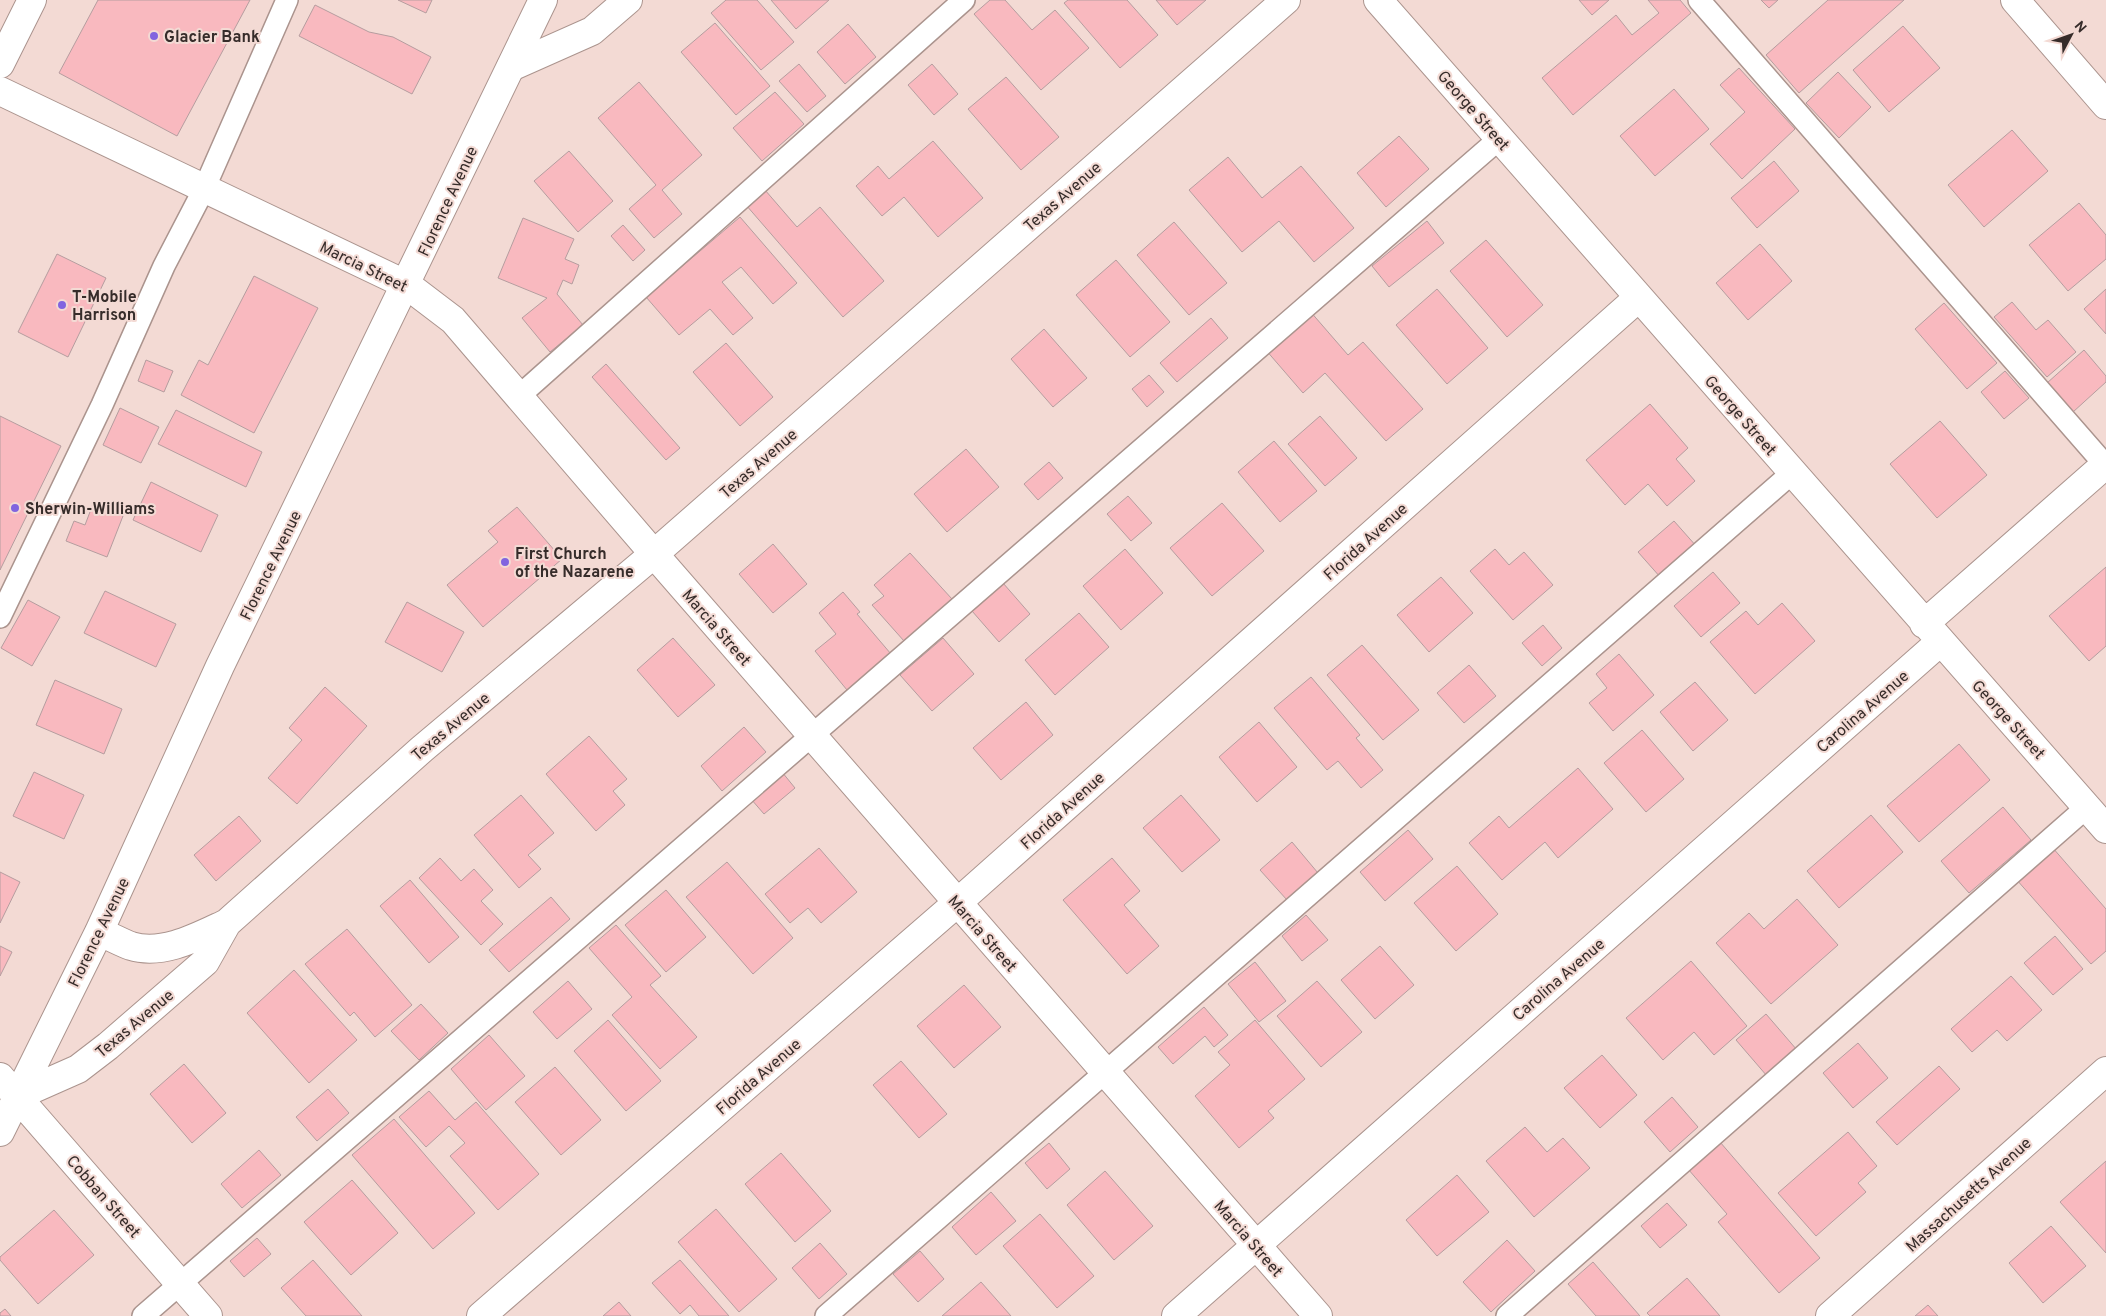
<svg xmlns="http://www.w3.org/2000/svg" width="2106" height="1316" font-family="Overpass,sans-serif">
<rect width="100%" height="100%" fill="#f3dad4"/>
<path fill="#f9b9bf" stroke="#b59d9f" d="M 98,0 L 250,0 L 177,136 L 59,73 Z
M 398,0 L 432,0 L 426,13 Z
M 726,0 L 757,0 L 794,42 L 761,70 L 711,13 Z
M 771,0 L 829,0 L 796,29 Z
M 990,0 L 1005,0 L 1032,30 L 1055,10 L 1089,48 L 1041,90 L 974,14 Z
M 1068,0 L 1127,0 L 1158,35 L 1120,68 L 1064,3 Z
M 1156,0 L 1206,0 L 1177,25 Z
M 1579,0 L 1609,0 L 1592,15 Z
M 1648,0 L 1680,0 L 1691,13 L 1573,115 L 1542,78 L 1616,15 L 1632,35 L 1659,13 Z
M 1761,0 L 1778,0 L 1769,8 Z
M 1828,0 L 1904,0 L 1799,93 L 1766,55 Z
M 315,5 L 369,32 L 393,37 L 431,57 L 412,94 L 299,36 Z
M 715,23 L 770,86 L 736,115 L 681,52 Z
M 848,24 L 876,57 L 845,84 L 817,52 Z
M 1903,26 L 1940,68 L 1889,112 L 1853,70 Z
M 799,64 L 826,96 L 807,112 L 779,81 Z
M 932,64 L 958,94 L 934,115 L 908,85 Z
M 1739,68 L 1795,129 L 1742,179 L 1710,144 L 1745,112 L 1720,85 Z
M 1838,72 L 1871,107 L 1839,138 L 1806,103 Z
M 1006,77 L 1059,137 L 1021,170 L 968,109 Z
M 639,82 L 702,155 L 662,190 L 682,214 L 654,238 L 629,209 L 656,185 L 598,118 Z
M 1674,89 L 1709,129 L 1655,176 L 1620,136 Z
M 775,92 L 804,124 L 762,161 L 733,128 Z
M 2012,130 L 2048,171 L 1984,227 L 1948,185 Z
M 1399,136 L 1429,169 L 1386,207 L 1357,173 Z
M 933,141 L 983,198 L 938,237 L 904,197 L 882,216 L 856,186 L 878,166 L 889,179 Z
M 569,151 L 613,201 L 578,232 L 534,181 Z
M 1228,157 L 1262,198 L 1301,166 L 1354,228 L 1314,262 L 1279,221 L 1242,252 L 1189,190 Z
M 1774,161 L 1799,191 L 1757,228 L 1731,198 Z
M 765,190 L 797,227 L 820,207 L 884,281 L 843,317 L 746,205 Z
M 2079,203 L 2106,235 L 2106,259 L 2068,291 L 2029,245 Z
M 740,217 L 797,283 L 773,304 L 741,267 L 722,282 L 753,318 L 733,335 L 710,309 L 679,335 L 646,297 Z
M 523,218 L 574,239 L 565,259 L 579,265 L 572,284 L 563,280 L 557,294 L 583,325 L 550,352 L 522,318 L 547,298 L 498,278 Z
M 1427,221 L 1444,243 L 1389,287 L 1372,266 Z
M 1174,222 L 1227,283 L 1189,315 L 1137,255 Z
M 623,225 L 645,250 L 633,261 L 611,236 Z
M 1486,240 L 1543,305 L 1507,337 L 1450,271 Z
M 1760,244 L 1792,281 L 1748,320 L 1716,283 Z
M 57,254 L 106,278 L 68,357 L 18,332 Z
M 1116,260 L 1170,322 L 1130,357 L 1076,295 Z
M 254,276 L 318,308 L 254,433 L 181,395 L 199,360 L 208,365 Z
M 1437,289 L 1488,348 L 1447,384 L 1396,325 Z
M 2106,289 L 2106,334 L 2084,309 Z
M 2012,302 L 2036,330 L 2048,320 L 2076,352 L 2047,377 L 1994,317 Z
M 1944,303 L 1997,363 L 1967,389 L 1915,329 Z
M 1309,310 L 1348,355 L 1363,342 L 1423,409 L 1386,441 L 1325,373 L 1303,393 L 1265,349 Z
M 1211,318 L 1228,338 L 1177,382 L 1160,363 Z
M 1044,329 L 1087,378 L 1053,407 L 1011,359 Z
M 726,343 L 773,397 L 740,426 L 693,372 Z
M 2084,350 L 2106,376 L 2106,382 L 2073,412 L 2047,383 Z
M 146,360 L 173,371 L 164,392 L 138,381 Z
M 606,364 L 680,448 L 666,460 L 592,377 Z
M 2005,371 L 2029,398 L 2004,419 L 1981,392 Z
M 1149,375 L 1164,392 L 1147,407 L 1132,389 Z
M 1650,404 L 1688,448 L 1676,459 L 1695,481 L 1667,506 L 1648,484 L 1625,505 L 1586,460 Z
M 120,408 L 159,427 L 141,463 L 103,445 Z
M 176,410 L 262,452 L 246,487 L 158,444 Z
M 0,416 L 61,446 L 0,570 Z
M 1320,416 L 1357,458 L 1325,486 L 1288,444 Z
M 1940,421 L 1987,475 L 1937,518 L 1890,464 Z
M 1274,441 L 1317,491 L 1280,522 L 1238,472 Z
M 966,449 L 999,487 L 947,532 L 914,494 Z
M 1049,462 L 1063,478 L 1038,500 L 1024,484 Z
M 151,482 L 218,515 L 201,552 L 133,520 Z
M 1128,496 L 1152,523 L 1131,541 L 1107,514 Z
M 1222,503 L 1264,551 L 1212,596 L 1170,548 Z
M 93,504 L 123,516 L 107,557 L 66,541 L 74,521 L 85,525 Z
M 517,507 L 562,559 L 483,627 L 447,585 L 498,542 L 488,531 Z
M 1674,521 L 1697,547 L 1661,578 L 1638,552 Z
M 773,544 L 807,584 L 773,613 L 739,574 Z
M 1125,549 L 1163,593 L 1121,630 L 1083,586 Z
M 1495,549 L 1509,565 L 1524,552 L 1553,585 L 1513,620 L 1470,571 Z
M 910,553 L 952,599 L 904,641 L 872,605 L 884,596 L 874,585 Z
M 2106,567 L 2106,646 L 2089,661 L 2049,616 Z
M 1713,572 L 1740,603 L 1701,637 L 1674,606 Z
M 1441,577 L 1473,613 L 1429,652 L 1397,615 Z
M 1003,583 L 1030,614 L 999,642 L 972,611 Z
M 105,591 L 176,624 L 156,667 L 84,633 Z
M 843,592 L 860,612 L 857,614 L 891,654 L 847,690 L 815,651 L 836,634 L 819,613 Z
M 28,600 L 60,617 L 32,666 L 1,648 Z
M 407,602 L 464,632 L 442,672 L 385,642 Z
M 1782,603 L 1815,641 L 1755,694 L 1710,642 L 1746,611 L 1758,625 Z
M 1079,613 L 1109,647 L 1055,695 L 1025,660 Z
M 1543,625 L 1562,648 L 1542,666 L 1522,643 Z
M 673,638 L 715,685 L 678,717 L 637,670 Z
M 943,638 L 974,674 L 932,711 L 900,675 Z
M 1362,645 L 1419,710 L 1383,740 L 1327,675 Z
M 1619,654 L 1654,695 L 1613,731 L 1589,703 L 1607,688 L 1596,674 Z
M 1469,665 L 1496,696 L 1464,723 L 1437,693 Z
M 1311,677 L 1360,735 L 1356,738 L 1383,770 L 1361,788 L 1338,761 L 1327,770 L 1274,708 Z
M 55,680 L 122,709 L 104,754 L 36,725 Z
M 1695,682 L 1728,720 L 1693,751 L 1660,712 Z
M 325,687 L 367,726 L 297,804 L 268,778 L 302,740 L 289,728 Z
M 1026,702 L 1053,735 L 1001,780 L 973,748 Z
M 1259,722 L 1297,767 L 1257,802 L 1219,757 Z
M 744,727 L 766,752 L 722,791 L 701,766 Z
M 1642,730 L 1684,779 L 1646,812 L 1604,763 Z
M 589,736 L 627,779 L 613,791 L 625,805 L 596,831 L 546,774 Z
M 1959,744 L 1990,780 L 1919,842 L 1887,806 Z
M 1578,768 L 1613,809 L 1558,858 L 1545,842 L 1502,880 L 1469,843 L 1499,816 L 1509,828 Z
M 34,772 L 84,795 L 64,839 L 13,816 Z
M 782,772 L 795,788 L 764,814 L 751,799 Z
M 521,795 L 554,833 L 528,855 L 541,869 L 519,888 L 474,835 Z
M 1181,795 L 1220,840 L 1182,872 L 1143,828 Z
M 2003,807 L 2031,840 L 1969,893 L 1941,861 Z
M 1871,815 L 1903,852 L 1839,908 L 1807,871 Z
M 239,816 L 261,841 L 216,881 L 194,855 Z
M 1408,830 L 1433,859 L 1385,901 L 1360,872 Z
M 1292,842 L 1318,873 L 1287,900 L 1260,870 Z
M 2052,847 L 2106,909 L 2106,951 L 2091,964 L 2016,879 Z
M 819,848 L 857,892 L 821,923 L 808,908 L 790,923 L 765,894 Z
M 440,858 L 461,881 L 474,869 L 493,890 L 481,901 L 503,924 L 481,945 L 419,878 Z
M 1112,858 L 1140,891 L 1124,905 L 1159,946 L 1127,974 L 1063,900 Z
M 727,862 L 793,938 L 753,974 L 686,897 Z
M 1457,866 L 1498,914 L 1456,951 L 1414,903 Z
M 0,872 L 20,882 L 0,923 Z
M 410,880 L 459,937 L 429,963 L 380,906 Z
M 666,890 L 706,937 L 666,972 L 625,925 Z
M 551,897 L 570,919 L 509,972 L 489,950 Z
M 1797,899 L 1838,945 L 1771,1004 L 1716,943 L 1749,913 L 1764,929 Z
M 1306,915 L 1328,940 L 1302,961 L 1282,936 Z
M 616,925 L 661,976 L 650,985 L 697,1037 L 660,1069 L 612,1015 L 632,997 L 589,948 Z
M 347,929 L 412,1005 L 375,1037 L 354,1012 L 350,1016 L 305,964 Z
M 2055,936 L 2083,969 L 2053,995 L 2024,963 Z
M 0,946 L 12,952 L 0,976 Z
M 1380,946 L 1414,985 L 1375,1019 L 1341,980 Z
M 1691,961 L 1747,1026 L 1714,1055 L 1694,1032 L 1663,1060 L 1626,1018 Z
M 1255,962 L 1286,1001 L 1259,1022 L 1228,984 Z
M 294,970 L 357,1040 L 309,1083 L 247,1013 Z
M 2011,976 L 2042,1010 L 2007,1041 L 1997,1030 L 1972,1052 L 1951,1029 Z
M 568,981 L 592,1009 L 557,1039 L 533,1012 Z
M 1317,981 L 1362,1032 L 1321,1067 L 1277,1016 Z
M 964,985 L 1001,1027 L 954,1068 L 917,1026 Z
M 421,1004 L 448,1033 L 419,1060 L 391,1031 Z
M 1204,1007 L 1228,1035 L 1214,1047 L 1205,1036 L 1173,1064 L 1158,1047 Z
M 1766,1014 L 1797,1050 L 1767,1076 L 1736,1040 Z
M 608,1020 L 661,1081 L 626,1111 L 574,1051 Z
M 1255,1020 L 1305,1079 L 1268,1111 L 1274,1118 L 1239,1148 L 1195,1096 L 1230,1065 L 1218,1052 Z
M 489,1035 L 525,1076 L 486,1110 L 451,1069 Z
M 1858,1043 L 1888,1078 L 1853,1108 L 1823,1073 Z
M 1602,1055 L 1637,1095 L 1600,1128 L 1564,1088 Z
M 901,1061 L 947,1114 L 919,1138 L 873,1085 Z
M 184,1064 L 226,1113 L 192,1143 L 150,1094 Z
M 1939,1066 L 1960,1089 L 1897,1145 L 1876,1122 Z
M 555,1067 L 601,1120 L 561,1155 L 515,1102 Z
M 328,1089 L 349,1113 L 317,1141 L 296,1117 Z
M 429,1091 L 455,1120 L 476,1102 L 539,1174 L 498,1210 L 450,1156 L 465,1143 L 449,1126 L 426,1147 L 399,1117 Z
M 1672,1097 L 1698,1127 L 1670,1152 L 1644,1122 Z
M 394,1119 L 475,1213 L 433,1249 L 352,1155 Z
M 1525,1127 L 1547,1152 L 1563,1138 L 1590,1168 L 1534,1217 L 1486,1161 Z
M 1848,1132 L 1877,1166 L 1858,1183 L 1866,1192 L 1816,1236 L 1778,1193 Z
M 1720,1142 L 1820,1258 L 1779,1293 L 1718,1222 L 1727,1214 L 1688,1169 Z
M 1049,1143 L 1070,1169 L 1047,1189 L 1025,1163 Z
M 259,1150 L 281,1175 L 242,1208 L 221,1184 Z
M 781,1153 L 831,1211 L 795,1242 L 745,1184 Z
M 2106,1161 L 2106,1253 L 2060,1202 Z
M 1105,1171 L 1153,1226 L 1114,1260 L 1067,1205 Z
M 1457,1175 L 1489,1212 L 1437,1256 L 1406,1220 Z
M 352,1180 L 398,1233 L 351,1275 L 304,1222 Z
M 991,1192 L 1016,1221 L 976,1255 L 952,1227 Z
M 1667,1203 L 1687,1225 L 1660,1248 L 1641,1226 Z
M 716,1209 L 777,1279 L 739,1312 L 678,1242 Z
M 54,1210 L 94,1255 L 38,1304 L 0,1260 L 0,1257 Z
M 1040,1214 L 1094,1276 L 1057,1308 L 1003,1246 Z
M 2051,1226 L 2086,1266 L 2043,1303 L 2009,1263 Z
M 257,1238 L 271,1254 L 244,1277 L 230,1261 Z
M 1507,1240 L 1535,1271 L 1491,1312 L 1463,1282 Z
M 820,1243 L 847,1274 L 819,1299 L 792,1268 Z
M 920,1251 L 944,1279 L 918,1302 L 893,1274 Z
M 313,1260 L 362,1316 L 306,1316 L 281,1288 Z
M 680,1260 L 729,1316 L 699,1316 L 690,1305 L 680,1314 L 652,1283 Z
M 1593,1262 L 1640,1316 L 1596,1316 L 1568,1284 Z
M 1687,1278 L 1720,1316 L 1650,1316 L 1647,1313 Z
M 981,1282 L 1011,1316 L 942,1316 Z
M 619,1302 L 631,1316 L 603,1316 Z
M 1928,1305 L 1938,1316 L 1915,1316 Z
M 5,1309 L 11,1316 L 0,1316 L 0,1313 Z"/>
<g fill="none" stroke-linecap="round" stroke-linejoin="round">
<defs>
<path id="lane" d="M 1699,0 L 2106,466
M 518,397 L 964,0
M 0,617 L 102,405 L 164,266 L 204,189 L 287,0
M 143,1316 L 1499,139
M 826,1316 L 1792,473
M 1507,1316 L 2087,807"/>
<path id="street" d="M 1378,0 L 2106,829
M 2015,0 L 2106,105
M 511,67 L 592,31 L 628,0
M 0,91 L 407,285 L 453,320 L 654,554 L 1318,1316
M 1924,624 L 2106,464
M 481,1316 L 957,903 L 1638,298
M 1176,1316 L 1940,642
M 1830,1316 L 2106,1071"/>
<path id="secondary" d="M 99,932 C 110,936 120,942 131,946 C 163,956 199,936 227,923 L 422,749 L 654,554 L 1286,0
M 0,1077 L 208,1316
M 17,1096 L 78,1069 L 108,1046 L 205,962 L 227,923
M 0,1132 L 99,932 L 220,666 L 543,0"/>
<path id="primary" d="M 0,64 L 32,0"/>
</defs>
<use href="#lane" stroke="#ab948e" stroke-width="24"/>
<use href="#street" stroke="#ab948e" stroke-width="30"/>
<use href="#secondary" stroke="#ab948e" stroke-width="30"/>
<use href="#primary" stroke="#ab948e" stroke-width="30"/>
<use href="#lane" stroke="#fff" stroke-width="21"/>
<use href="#street" stroke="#fff" stroke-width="28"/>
<use href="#secondary" stroke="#fff" stroke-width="28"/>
<use href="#primary" stroke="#fff" stroke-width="28"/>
</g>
<g fill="#8164df" stroke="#f3dad4" stroke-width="2">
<circle cx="154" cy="36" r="5"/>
<circle cx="62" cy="305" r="5"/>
<circle cx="15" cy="508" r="5"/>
<circle cx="505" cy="562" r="5"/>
</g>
<g text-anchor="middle" stroke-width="4" stroke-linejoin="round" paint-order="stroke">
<g font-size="16" font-weight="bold" fill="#362c2a" stroke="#f3dad4" text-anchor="start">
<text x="164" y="42">Glacier Bank</text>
<text x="72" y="302">T-Mobile<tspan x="72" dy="18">Harrison</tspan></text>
<text x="25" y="514">Sherwin-Williams</text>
<text x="515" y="559">First Church<tspan x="515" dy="18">of the Nazarene</tspan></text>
</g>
<g font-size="16" fill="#362c2a" stroke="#f3dad4">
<text transform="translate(1474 110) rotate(49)" y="6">George Street</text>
<text transform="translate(1062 196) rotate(-41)" y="6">Texas Avenue</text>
<text transform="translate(447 201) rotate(-65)" y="6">Florence Avenue</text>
<text transform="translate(364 266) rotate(26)" y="6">Marcia Street</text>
<text transform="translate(1741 415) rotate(49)" y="6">George Street</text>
<text transform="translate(758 463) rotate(-41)" y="6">Texas Avenue</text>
<text transform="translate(1365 541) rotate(-42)" y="6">Florida Avenue</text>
<text transform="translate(270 565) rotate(-64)" y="6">Florence Avenue</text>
<text transform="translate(717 627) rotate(49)" y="6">Marcia Street</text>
<text transform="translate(1862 711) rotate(-41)" y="6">Carolina Avenue</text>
<text transform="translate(2009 719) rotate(48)" y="6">George Street</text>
<text transform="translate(450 726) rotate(-40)" y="6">Texas Avenue</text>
<text transform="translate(1062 810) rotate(-42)" y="6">Florida Avenue</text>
<text transform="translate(98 932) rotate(-64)" y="6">Florence Avenue</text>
<text transform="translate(983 933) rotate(49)" y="6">Marcia Street</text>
<text transform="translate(1558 979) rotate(-41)" y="6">Carolina Avenue</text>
<text transform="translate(134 1023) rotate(-40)" y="6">Texas Avenue</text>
<text transform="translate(758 1076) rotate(-41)" y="6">Florida Avenue</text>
<text transform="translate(1968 1194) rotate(-42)" y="6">Massachusetts Avenue</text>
<text transform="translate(104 1196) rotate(49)" y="6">Cobban Street</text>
<text transform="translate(1249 1238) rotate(49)" y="6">Marcia Street</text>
</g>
</g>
<g transform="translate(2071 35) rotate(49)" stroke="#f3dad4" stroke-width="4" paint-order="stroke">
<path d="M0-4L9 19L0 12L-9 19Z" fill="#362c2a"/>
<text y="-8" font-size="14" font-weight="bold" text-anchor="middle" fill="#362c2a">N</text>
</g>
</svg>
